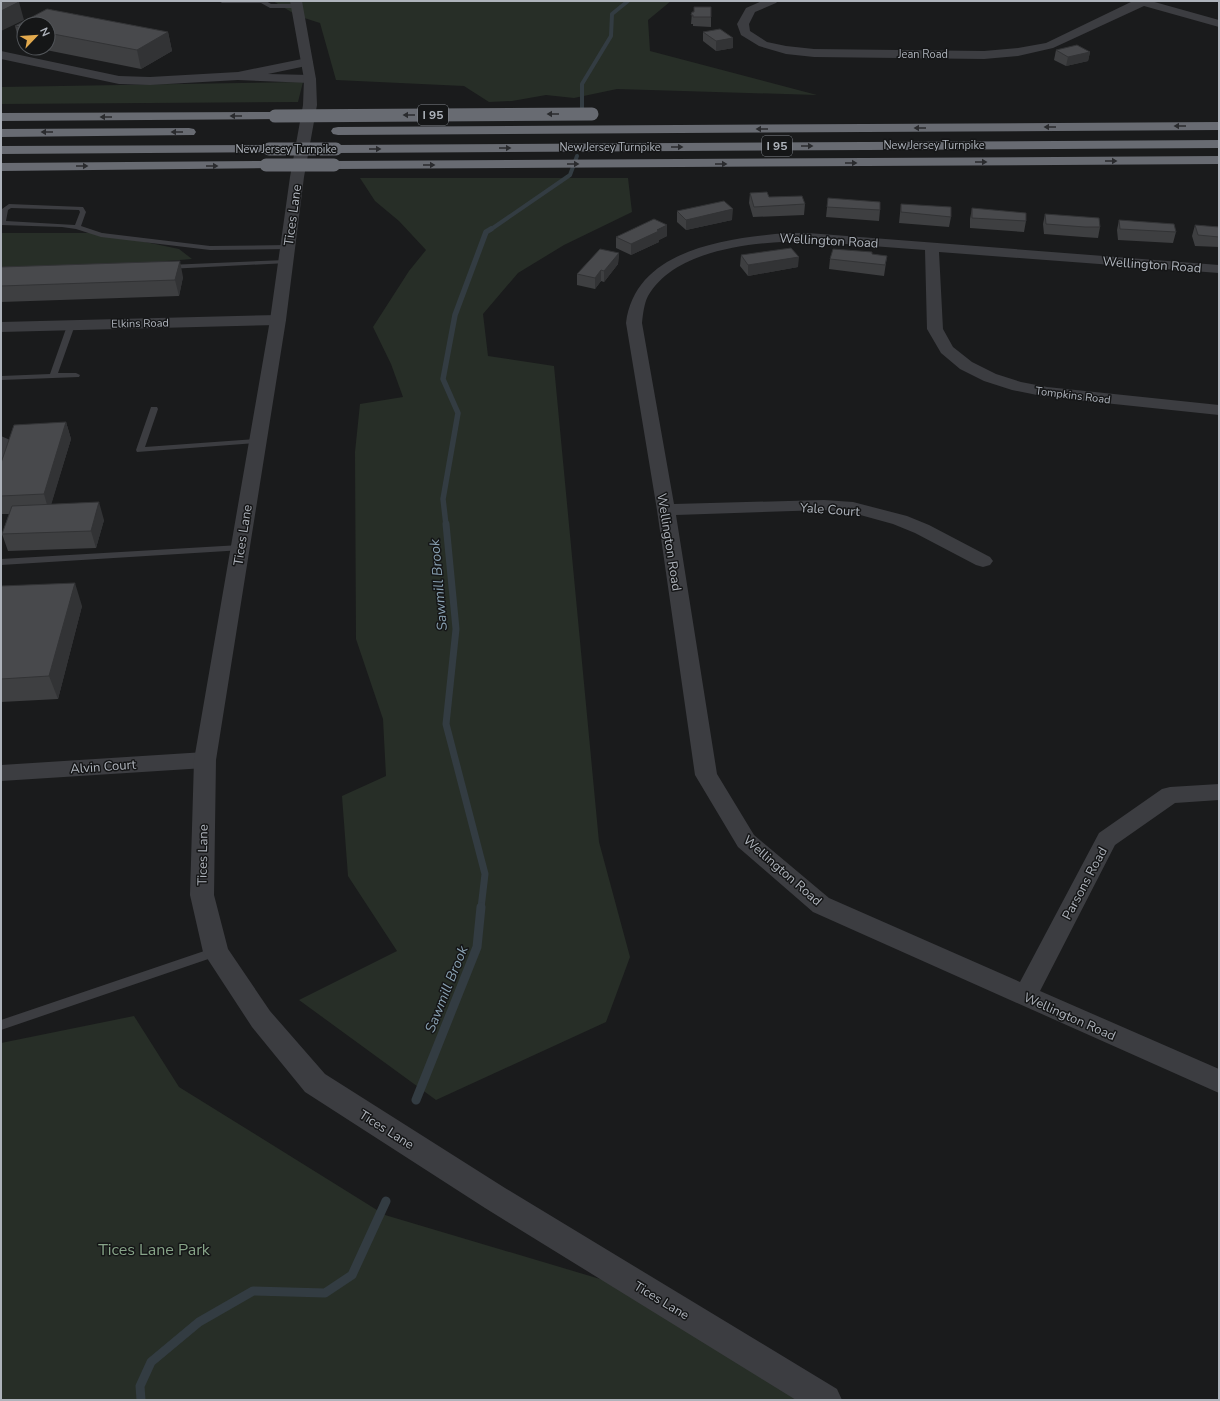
<svg xmlns="http://www.w3.org/2000/svg" width="1220" height="1401" font-family="'Nunito Sans',sans-serif">
<rect width="100%" height="100%" fill="#1a1b1c"/>
<path fill="#272e27" d="M 273,1 L 671,1 L 648,20 L 650,51 L 817,95 L 617,89 L 574,98 L 546,95 L 512,101 L 489,102 L 464,86 L 336,80 L 320,23 L 298,16 Z
M 303,82 L 298,102 L 1,104 L 1,87 Z
M 360,178 L 628,178 L 632,212 L 564,245 L 518,273 L 483,314 L 488,356 L 554,366 L 599,842 L 630,957 L 606,1022 L 436,1100 L 299,1000 L 397,951 L 348,876 L 342,796 L 386,776 L 383,719 L 356,639 L 355,452 L 360,404 L 403,397 L 391,364 L 373,327 L 409,271 L 426,250 L 399,221 L 375,201 Z
M 1,233 L 102,233 L 179,249 L 192,259 L 1,274 Z
M 134,1016 L 179,1087 L 385,1215 L 627,1287 L 799,1400 L 1,1400 L 1,1043 Z"/>
<g fill="none" stroke-linecap="round" stroke-linejoin="round">
<path stroke="#333c42" stroke-width="4" d="M 582,117 L 582,84 L 611,36 L 612,14 L 628,1
M 490,230 L 570,175 L 577,156"/>
<path stroke="#333c42" stroke-width="5.5" d="M 446,525 L 443,499 L 458,413 L 443,379 L 455,315 L 486,232 L 491,229"/>
<path stroke="#333c42" stroke-width="7" d="M 446,524 L 456,629 L 446,724 L 485,874 L 481,908"/>
<path stroke="#333c42" stroke-width="9" d="M 416,1100 L 477,947 L 481,907
M 141,1400 L 140,1386 L 151,1362 L 199,1322 L 253,1291 L 325,1293 L 352,1275 L 386,1201"/>
<path fill="#3c3d41" fill-rule="evenodd" d="M 219,1 L 266,1 L 271,4 L 297,4 L 300,6 L 297,8 L 270,8 L 261,3 L 222,3 Z
M 9,204 L 83,207 L 86,212 L 81,226 L 102,233 L 210,246 L 288,245 L 291,247 L 288,249 L 210,250 L 101,237 L 76,229 L 62,227 L 1,225 L 2,209 ZM 11,208 L 79,210 L 80,212 L 75,225 L 6,221 L 8,210 Z
M 286,260 L 288,261 L 288,263 L 168,269 L 164,267 L 168,265 Z
M 68,323 L 71,323 L 75,325 L 58,373 L 76,373 L 80,375 L 79,377 L 1,380 L 1,376 L 50,374 Z
M 151,407 L 157,407 L 158,409 L 145,447 L 257,439 L 261,441 L 257,443 L 137,452 L 136,450 Z
M 1,436 L 10,440 L 5,456 L 1,459 Z
M 240,545 L 243,546 L 244,548 L 243,550 L 1,565 L 1,559 Z
M 216,947 L 220,949 L 222,952 L 220,955 L 1,1030 L 1,1020 Z"/>
<path fill="#3c3d41" fill-rule="evenodd" d="M 762,1 L 778,1 L 776,3 L 755,12 L 749,24 L 750,31 L 767,42 L 786,46 L 814,49 L 984,51 L 1018,48 L 1046,43 L 1133,1 L 1151,1 L 1219,20 L 1219,27 L 1144,6 L 1053,48 L 1018,56 L 984,59 L 814,57 L 786,54 L 759,46 L 741,35 L 737,24 L 746,8 Z
M 1,51 L 119,76 L 150,77 L 238,72 L 307,58 L 311,59 L 313,62 L 311,65 L 268,74 L 310,75 L 314,76 L 316,79 L 314,82 L 310,83 L 238,80 L 150,85 L 119,84 L 1,59 Z
M 787,233 L 808,233 L 1219,265 L 1219,273 L 939,252 L 943,329 L 953,347 L 972,362 L 996,374 L 1021,382 L 1047,387 L 1219,405 L 1219,415 L 1047,397 L 1012,390 L 984,381 L 960,369 L 941,353 L 927,329 L 925,250 C 898,248 872,246 846,244 C 833,243 819,241 806,241 C 756,242 676,248 648,296 C 644,304 643,314 642,323 L 674,504 L 824,500 L 853,502 L 907,516 L 929,525 L 990,557 L 993,561 L 990,565 L 983,567 L 976,565 L 915,533 L 893,524 L 853,513 L 824,510 L 676,515 L 717,774 L 754,835 L 829,898 L 1020,982 L 1099,833 L 1162,789 L 1170,787 L 1219,784 L 1219,800 L 1175,803 L 1115,845 L 1040,991 L 1219,1069 L 1219,1093 L 813,912 L 738,847 L 695,775 L 657,510 L 626,323 C 635,249 727,238 787,233 Z
M 278,315 L 284,317 L 286,320 L 284,323 L 278,325 L 1,332 L 1,322 Z
M 205,752 L 213,754 L 216,760 L 213,766 L 205,768 L 1,781 L 1,765 Z"/>
<path fill="#3c3d41" fill-rule="evenodd" d="M 290,1 L 302,1 L 316,79 L 317,105 L 304,177 L 286,320 L 216,760 L 214,895 L 228,949 L 270,1011 L 325,1074 L 505,1188 L 837,1389 L 842,1400 L 796,1400 L 485,1208 L 305,1092 L 252,1027 L 203,952 L 190,895 L 194,760 L 270,320 L 290,177 L 303,105 L 304,79 Z"/>
<path fill="#686b72" fill-rule="evenodd" d="M 275,112 L 280,113 L 282,116 L 280,119 L 1,121 L 1,113 Z
M 1219,122 L 1219,130 L 338,135 L 333,134 L 331,131 L 333,128 L 338,127 Z
M 189,128 L 194,129 L 196,132 L 194,135 L 1,137 L 1,129 Z
M 1219,140 L 1219,148 L 336,153 L 331,152 L 329,149 L 331,146 L 336,145 Z
M 269,145 L 274,146 L 276,149 L 274,152 L 1,154 L 1,146 Z
M 1219,156 L 1219,164 L 334,169 L 329,168 L 327,165 L 329,162 L 334,161 Z
M 266,161 L 271,162 L 273,165 L 271,168 L 1,171 L 1,163 Z"/>
<path stroke="#686b72" stroke-width="13" d="M 275,116 L 592,114
M 269,149 L 336,149
M 266,165 L 334,165"/>
</g>
<path fill="#3e3f41" d="M 711,7 L 711,27 L 693,26 L 693,24 L 691,24 L 692,12 Z
M 47,9 L 168,32 L 172,51 L 141,69 L 36,48 L 48,48 L 48,24 L 24,24 L 24,46 L 20,45 L 15,26 Z
M 703,32 L 733,48 L 716,51 L 703,41 Z
M 1056,50 L 1090,52 L 1088,61 L 1066,66 L 1054,60 Z
M 750,193 L 805,204 L 804,215 L 753,217 L 749,203 Z
M 828,198 L 880,210 L 879,221 L 826,217 Z
M 901,204 L 951,217 L 949,227 L 899,223 Z
M 972,208 L 1026,221 L 1024,232 L 970,228 L 970,219 Z
M 677,211 L 732,220 L 686,230 L 677,222 Z
M 1045,214 L 1100,227 L 1098,238 L 1083,237 L 1044,234 L 1043,224 Z
M 1119,220 L 1176,232 L 1173,243 L 1118,240 L 1117,230 Z
M 1195,225 L 1219,227 L 1219,247 L 1195,246 L 1192,236 Z
M 667,236 L 659,240 L 659,242 L 631,255 L 616,248 L 616,237 Z
M 619,253 L 618,264 L 604,282 L 601,281 L 595,289 L 577,285 L 577,274 Z
M 872,254 L 887,256 L 884,276 L 829,269 L 830,259 Z
M 741,255 L 798,267 L 748,276 L 740,266 Z
M 1,267 L 183,277 L 179,296 L 1,302 Z
M 66,422 L 71,439 L 51,504 L 104,520 L 96,548 L 8,551 L 2,534 L 9,514 L 1,514 L 1,463 Z
M 1,586 L 82,606 L 58,699 L 1,702 Z"/>
<path fill="#323335" d="M 19,2 L 24,20 L 1,31 L 1,11 Z
M 168,32 L 172,51 L 141,69 L 137,50 Z
M 733,38 L 733,48 L 716,51 L 716,41 Z
M 1090,52 L 1088,61 L 1066,66 L 1068,57 Z
M 733,209 L 732,220 L 686,230 L 686,220 Z
M 667,225 L 667,236 L 659,240 L 659,242 L 631,255 L 631,244 Z
M 619,253 L 618,264 L 604,282 L 604,271 Z
M 799,257 L 798,267 L 748,276 L 748,265 Z
M 180,261 L 183,277 L 179,296 L 175,280 Z
M 601,270 L 601,281 L 595,289 L 595,278 Z
M 66,422 L 71,439 L 49,512 L 44,494 Z
M 99,502 L 104,520 L 96,548 L 91,531 Z
M 75,583 L 82,606 L 58,699 L 49,676 Z"/>
<path fill="#48494c" stroke="#323335" d="M 1,1 L 14,1 L 19,2 L 1,11 Z
M 694,7 L 711,7 L 711,17 L 693,17 L 693,15 L 691,15 L 692,12 L 694,12 Z
M 47,9 L 168,32 L 137,50 L 48,33 L 48,24 L 24,24 L 24,28 L 15,26 Z
M 720,29 L 733,38 L 716,41 L 703,32 Z
M 1077,45 L 1090,52 L 1068,57 L 1056,50 Z
M 767,192 L 769,197 L 802,196 L 805,204 L 754,207 L 750,193 Z
M 828,198 L 880,202 L 880,210 L 827,207 Z
M 724,201 L 733,209 L 686,220 L 677,211 Z
M 901,204 L 951,207 L 951,217 L 901,212 Z
M 972,208 L 1026,213 L 1026,221 L 972,218 Z
M 1045,214 L 1099,218 L 1100,227 L 1085,227 L 1046,224 Z
M 654,219 L 667,225 L 657,230 L 659,231 L 631,244 L 616,237 Z
M 1119,220 L 1174,224 L 1176,232 L 1120,229 Z
M 1195,225 L 1219,227 L 1219,237 L 1198,235 Z
M 791,248 L 799,257 L 748,265 L 741,255 Z
M 600,249 L 619,253 L 604,271 L 601,270 L 595,278 L 577,274 Z
M 833,249 L 872,252 L 872,254 L 887,256 L 885,265 L 830,259 Z
M 180,261 L 175,280 L 1,286 L 1,267 Z
M 66,422 L 44,494 L 1,496 L 1,463 L 14,425 Z
M 99,502 L 91,531 L 2,534 L 12,506 Z
M 75,583 L 49,676 L 1,679 L 1,586 Z"/>
<defs><path id="oneway-solid" d="M-6-.8H1V-3.2L6.5 0L1 3.2V.8H-6Z"/></defs>
<g fill="#2a2b2e">
<use href="#oneway-solid" transform="translate(553 114) rotate(180)"/>
<use href="#oneway-solid" transform="translate(409 115) rotate(180)"/>
<use href="#oneway-solid" transform="translate(236 116) rotate(180)"/>
<use href="#oneway-solid" transform="translate(106 117) rotate(180)"/>
<use href="#oneway-solid" transform="translate(1180 126) rotate(180)"/>
<use href="#oneway-solid" transform="translate(1050 127) rotate(180)"/>
<use href="#oneway-solid" transform="translate(920 128) rotate(180)"/>
<use href="#oneway-solid" transform="translate(762 129) rotate(180)"/>
<use href="#oneway-solid" transform="translate(47 132) rotate(180)"/>
<use href="#oneway-solid" transform="translate(177 132) rotate(180)"/>
<use href="#oneway-solid" transform="translate(807 146)"/>
<use href="#oneway-solid" transform="translate(677 147)"/>
<use href="#oneway-solid" transform="translate(505 148)"/>
<use href="#oneway-solid" transform="translate(375 149)"/>
<use href="#oneway-solid" transform="translate(1111 161)"/>
<use href="#oneway-solid" transform="translate(981 162)"/>
<use href="#oneway-solid" transform="translate(851 163)"/>
<use href="#oneway-solid" transform="translate(573 164)"/>
<use href="#oneway-solid" transform="translate(721 164)"/>
<use href="#oneway-solid" transform="translate(429 165)"/>
<use href="#oneway-solid" transform="translate(82 166)"/>
<use href="#oneway-solid" transform="translate(212 166)"/>
</g>
<g text-anchor="middle" stroke-width="3" stroke-linejoin="round" paint-order="stroke">
<g font-size="11" fill="#aeb3bb" stroke="#151617">
<text x="923" y="58">Jean Road</text>
<text x="934" y="149">New Jersey Turnpike</text>
<text x="610" y="151">New Jersey Turnpike</text>
<text x="286" y="153">New Jersey Turnpike</text>
<text transform="translate(140 323) rotate(-1)" y="4">Elkins Road</text>
<text transform="translate(1073 395) rotate(7)" y="4">Tompkins Road</text>
</g>
<g fill="#151617" stroke="#80848a" stroke-width="1">
<rect x="418" y="105" width="30" height="20" rx="3"/>
<rect x="762" y="136" width="30" height="20" rx="3"/>
</g>
<g font-size="12" font-weight="bold" fill="#aeb3bb">
<text x="433" y="119">I 95</text>
<text x="777" y="150">I 95</text>
</g>
<g font-size="13" fill="#aeb3bb" stroke="#151617">
<text transform="translate(292 215) rotate(-82)" y="5">Tices Lane</text>
<text transform="translate(829 240) rotate(3)" y="5">Wellington Road</text>
<text transform="translate(1152 264) rotate(4)" y="5">Wellington Road</text>
<text transform="translate(830 509) rotate(4)" y="5">Yale Court</text>
<text transform="translate(242 535) rotate(-81)" y="5">Tices Lane</text>
<text transform="translate(670 542) rotate(81)" y="5">Wellington Road</text>
<text transform="translate(103 766) rotate(-4)" y="5">Alvin Court</text>
<text transform="translate(202 855) rotate(-89)" y="5">Tices Lane</text>
<text transform="translate(783 870) rotate(41)" y="5">Wellington Road</text>
<text transform="translate(1084 883) rotate(-62)" y="5">Parsons Road</text>
<text transform="translate(1070 1016) rotate(24)" y="5">Wellington Road</text>
<text transform="translate(387 1129) rotate(32)" y="5">Tices Lane</text>
<text transform="translate(662 1300) rotate(31)" y="5">Tices Lane</text>
</g>
<g font-size="14" font-style="italic" fill="#89a1b2" stroke="#151617">
<text transform="translate(438 585) rotate(-95)" y="5">Sawmill Brook</text>
<text transform="translate(446 989) rotate(-68)" y="5">Sawmill Brook</text>
</g>
<g font-size="16" fill="#87a488" stroke="#151617">
<text x="154" y="1255">Tices Lane Park</text>
</g>
</g>
<rect width="1220" height="1401" fill="none" stroke="#aeb3bb" stroke-width="4"/>
<g transform="translate(36 36) rotate(65)"><circle r="19" fill="#151617" stroke="#525559"/>
<path d="M0-3L7 15L0 10L-7 15Z" fill="#e2a94d"/>
<text y="-6" font-size="11" font-weight="bold" text-anchor="middle" fill="#aeb3bb">N</text>
</g>
</svg>
